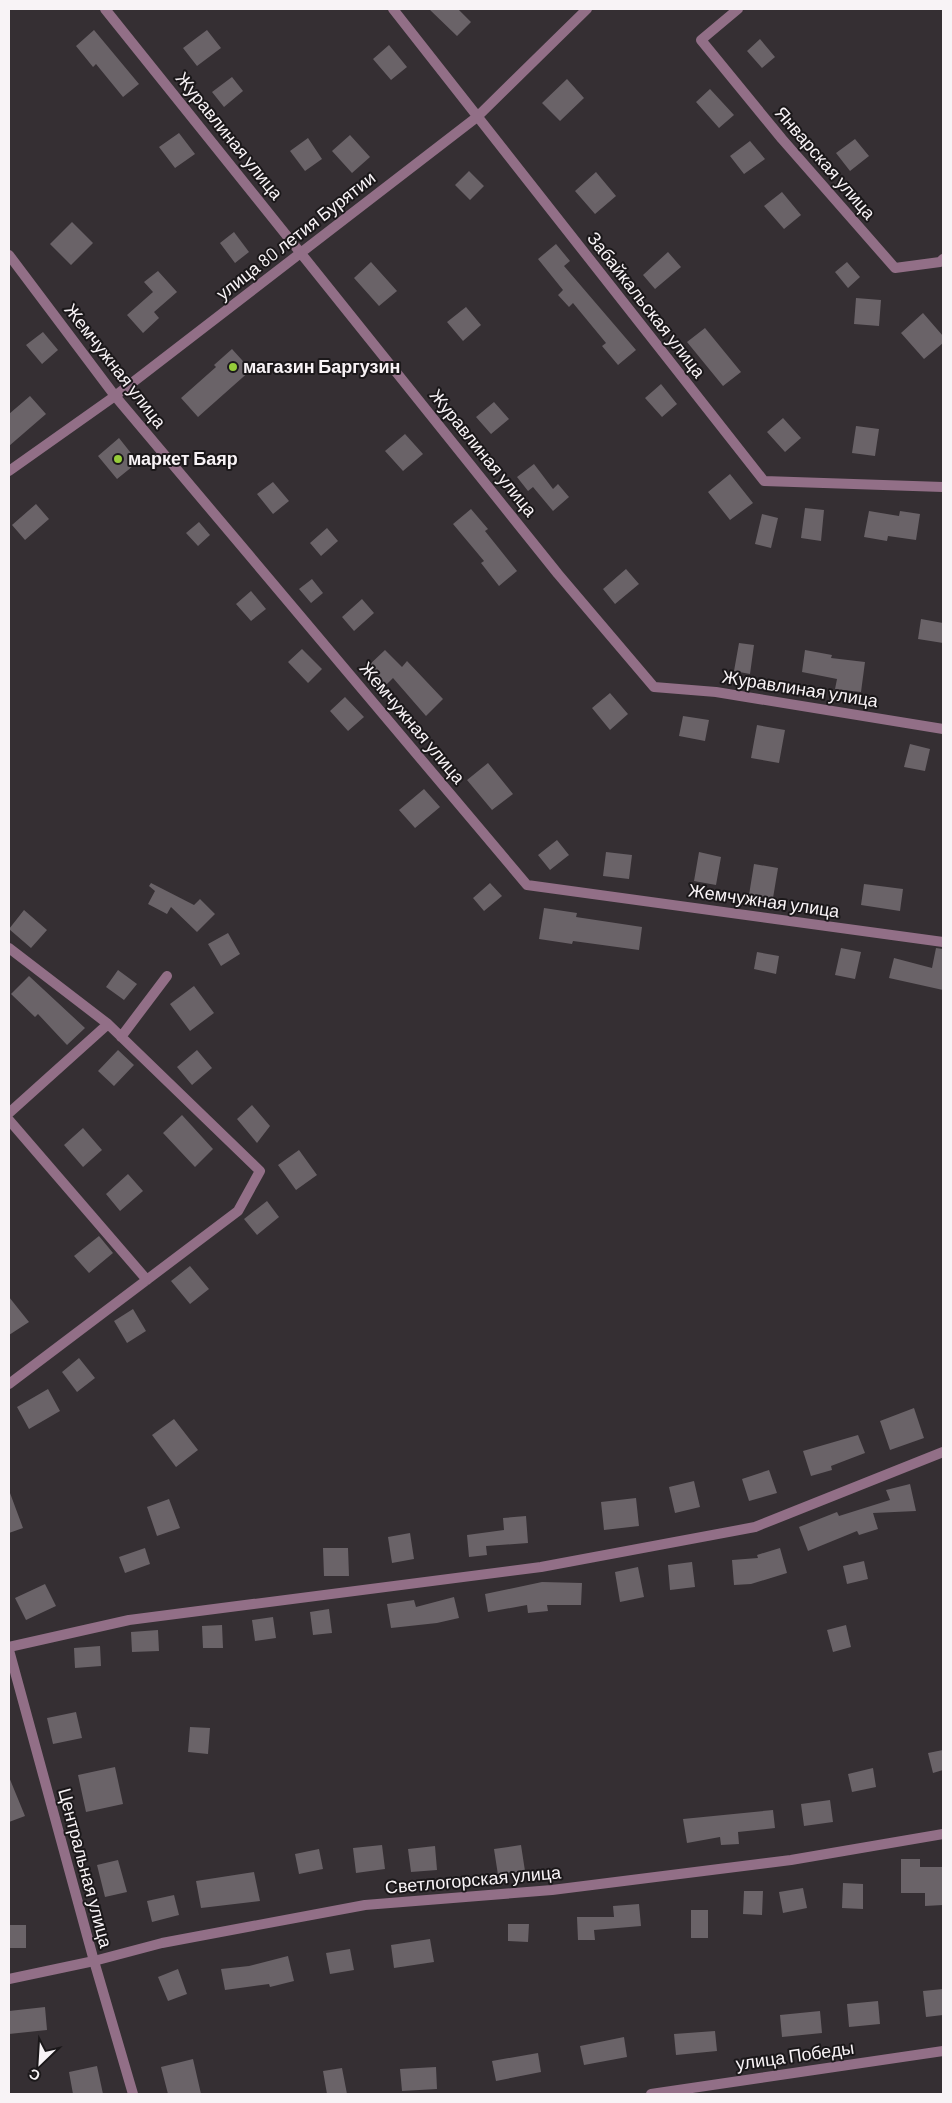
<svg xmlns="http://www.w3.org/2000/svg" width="952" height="2103" font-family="Barlow,sans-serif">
<rect width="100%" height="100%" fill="#352f33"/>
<path fill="#6a6368" d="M 429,9 L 458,9 L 471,22 L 457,36 Z
M 94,30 L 139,84 L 123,97 L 96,64 L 93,67 L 76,46 Z
M 207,30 L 221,48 L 197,66 L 183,48 Z
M 760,39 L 775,57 L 762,68 L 747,51 Z
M 389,45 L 407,67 L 391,80 L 373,59 Z
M 232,77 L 243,91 L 224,107 L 212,92 Z
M 567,79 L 584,98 L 560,121 L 542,103 Z
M 710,89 L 734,115 L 719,128 L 696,102 Z
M 179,133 L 195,154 L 175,168 L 159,147 Z
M 350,135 L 370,157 L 352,173 L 332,151 Z
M 308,138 L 322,159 L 305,171 L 290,151 Z
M 855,139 L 869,156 L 850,171 L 836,153 Z
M 750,141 L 765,159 L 744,174 L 730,156 Z
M 469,171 L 484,186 L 470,200 L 455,185 Z
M 596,172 L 616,196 L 595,214 L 575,191 Z
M 782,192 L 801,215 L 784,229 L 764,206 Z
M 72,222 L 93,243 L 71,265 L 50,244 Z
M 234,232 L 249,252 L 235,263 L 220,243 Z
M 556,244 L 570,261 L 564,266 L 636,350 L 618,365 L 602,346 L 606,343 L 573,303 L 569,307 L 558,295 L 563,290 L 538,259 Z
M 668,252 L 681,267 L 655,289 L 643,275 Z
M 371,262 L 397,291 L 379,306 L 354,278 Z
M 847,262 L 860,277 L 848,288 L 835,272 Z
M 158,271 L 177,292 L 154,312 L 159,318 L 143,333 L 127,315 L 153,292 L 144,282 Z
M 856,298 L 881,300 L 879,326 L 854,324 Z
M 466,307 L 481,325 L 463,341 L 447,322 Z
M 923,313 L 943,336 L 943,343 L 924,359 L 901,333 Z
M 705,328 L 741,372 L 723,386 L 687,342 Z
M 43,332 L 58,350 L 42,364 L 26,345 Z
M 232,349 L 251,370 L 198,417 L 181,398 L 216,367 L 214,365 Z
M 661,384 L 677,404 L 662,417 L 645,398 Z
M 30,396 L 46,414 L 9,446 L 9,414 Z
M 494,402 L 509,419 L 491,434 L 476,417 Z
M 783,418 L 801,438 L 785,452 L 767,432 Z
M 856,426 L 879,429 L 875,456 L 852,453 Z
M 405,434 L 423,454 L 403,471 L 385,451 Z
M 119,438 L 138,462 L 117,479 L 98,456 Z
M 534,464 L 553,489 L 558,484 L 569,497 L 553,511 L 533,487 L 528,491 L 517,477 Z
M 730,474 L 753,503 L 730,520 L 708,492 Z
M 273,482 L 289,501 L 273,514 L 257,494 Z
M 36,504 L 49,519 L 25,540 L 12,525 Z
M 805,508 L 824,510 L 821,541 L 801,538 Z
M 471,509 L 488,529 L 485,531 L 517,571 L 499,586 L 481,563 L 484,561 L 453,524 Z
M 869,511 L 899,516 L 900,511 L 920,514 L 916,540 L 888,536 L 887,541 L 864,537 Z
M 762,514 L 778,518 L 771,548 L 755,544 Z
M 199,522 L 210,535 L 198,546 L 186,533 Z
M 327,528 L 338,541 L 321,556 L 310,543 Z
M 626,569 L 639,584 L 615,604 L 603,589 Z
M 312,579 L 323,593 L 311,603 L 299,589 Z
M 251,591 L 266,609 L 251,621 L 236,604 Z
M 362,599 L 374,613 L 354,631 L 342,617 Z
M 921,619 L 943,623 L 943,643 L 918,639 Z
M 739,643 L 754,645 L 750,674 L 734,671 Z
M 302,649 L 322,669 L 308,683 L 288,662 Z
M 385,650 L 402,667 L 407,661 L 443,699 L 426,716 L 393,678 L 385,686 L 367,667 Z
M 805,650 L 832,655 L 831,658 L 865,662 L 861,692 L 835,689 L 837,679 L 802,672 Z
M 610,693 L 628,714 L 610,730 L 592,708 Z
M 345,697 L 364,717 L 348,731 L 330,711 Z
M 683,716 L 709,720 L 705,741 L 679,736 Z
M 757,725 L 785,730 L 779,763 L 751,758 Z
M 910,744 L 930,749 L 925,771 L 904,767 Z
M 488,763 L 513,794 L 492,810 L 467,780 Z
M 424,789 L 440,807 L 415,828 L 399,810 Z
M 557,840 L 569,855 L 550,870 L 538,855 Z
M 606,852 L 632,855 L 629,879 L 603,876 Z
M 699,852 L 721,857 L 716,885 L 694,881 Z
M 754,864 L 778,868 L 773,898 L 749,895 Z
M 151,883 L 194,905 L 200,899 L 215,914 L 197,932 L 171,907 L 167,914 L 148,904 L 155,891 L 149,886 Z
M 490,883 L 502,896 L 484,911 L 473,898 Z
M 864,884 L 903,889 L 900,911 L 861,905 Z
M 544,908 L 577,913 L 576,917 L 642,927 L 639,950 L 573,941 L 572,944 L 539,939 Z
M 24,910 L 47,930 L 31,948 L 9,929 Z
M 228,933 L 240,954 L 221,966 L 208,944 Z
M 841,948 L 861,952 L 855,979 L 835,975 Z
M 936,948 L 943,949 L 943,990 L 889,978 L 894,958 L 932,968 Z
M 757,952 L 779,956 L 776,974 L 754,969 Z
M 118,970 L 137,984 L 124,1000 L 106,987 Z
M 29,976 L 85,1028 L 67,1045 L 38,1014 L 35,1017 L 11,994 Z
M 194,986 L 214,1013 L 190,1031 L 170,1004 Z
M 118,1050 L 134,1065 L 114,1086 L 98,1071 Z
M 197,1050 L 212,1068 L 192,1085 L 177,1067 Z
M 252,1105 L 270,1126 L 257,1143 L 237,1119 Z
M 182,1115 L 213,1149 L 195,1167 L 163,1133 Z
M 83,1128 L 102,1150 L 83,1167 L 64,1145 Z
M 299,1150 L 317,1175 L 296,1190 L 278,1165 Z
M 128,1174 L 143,1191 L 120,1211 L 106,1194 Z
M 267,1201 L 279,1217 L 257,1235 L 244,1219 Z
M 99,1236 L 113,1253 L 89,1273 L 74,1256 Z
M 190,1266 L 209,1289 L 190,1304 L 171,1281 Z
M 9,1297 L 29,1322 L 9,1335 Z
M 133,1309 L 146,1331 L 127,1343 L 114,1321 Z
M 79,1358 L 95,1378 L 77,1392 L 62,1372 Z
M 48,1389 L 60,1411 L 29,1429 L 17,1407 Z
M 914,1408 L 924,1438 L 890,1450 L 880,1421 Z
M 174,1419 L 198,1450 L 176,1467 L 152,1435 Z
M 858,1435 L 865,1453 L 831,1466 L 832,1470 L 811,1476 L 803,1451 Z
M 769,1470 L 777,1493 L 749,1501 L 742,1479 Z
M 694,1481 L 700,1507 L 675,1513 L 669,1487 Z
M 910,1484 L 916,1511 L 873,1513 L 878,1529 L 859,1535 L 857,1531 L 808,1551 L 799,1527 L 837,1512 L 839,1516 L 890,1500 L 886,1490 Z
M 10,1493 L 23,1528 L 9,1533 L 9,1494 Z
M 636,1498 L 639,1526 L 604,1530 L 601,1502 Z
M 169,1499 L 180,1528 L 157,1536 L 147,1507 Z
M 526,1516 L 528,1543 L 486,1546 L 487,1555 L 469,1557 L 467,1535 L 504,1530 L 503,1518 Z
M 410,1533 L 414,1559 L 392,1563 L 388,1537 Z
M 145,1548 L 150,1564 L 125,1573 L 119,1557 Z
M 323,1548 L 348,1548 L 349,1576 L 324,1576 Z
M 780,1548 L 787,1573 L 751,1584 L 734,1585 L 732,1560 L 758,1558 L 757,1555 Z
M 864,1561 L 868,1579 L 847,1584 L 843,1566 Z
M 692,1562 L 695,1587 L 670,1590 L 668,1565 Z
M 638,1567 L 644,1597 L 620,1602 L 615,1572 Z
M 542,1582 L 582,1583 L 581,1605 L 547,1605 L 548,1611 L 528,1613 L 527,1605 L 488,1612 L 485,1594 Z
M 45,1584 L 56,1606 L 26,1620 L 15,1598 Z
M 454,1597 L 459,1618 L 437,1623 L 391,1628 L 387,1604 L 414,1600 L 416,1607 Z
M 329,1609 L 332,1633 L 313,1635 L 310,1612 Z
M 273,1617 L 276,1638 L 255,1641 L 252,1620 Z
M 222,1625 L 223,1648 L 203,1648 L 202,1626 Z
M 846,1625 L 851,1647 L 833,1652 L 827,1630 Z
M 158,1630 L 159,1651 L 132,1652 L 131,1632 Z
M 100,1646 L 101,1666 L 75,1668 L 74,1648 Z
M 76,1712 L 82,1738 L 53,1744 L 47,1718 Z
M 190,1727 L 210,1728 L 208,1754 L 188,1752 Z
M 943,1750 L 943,1770 L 933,1773 L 928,1753 Z
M 115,1767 L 123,1804 L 86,1812 L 78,1775 Z
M 873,1768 L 876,1787 L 852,1792 L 848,1774 Z
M 9,1777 L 25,1816 L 9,1822 Z
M 830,1800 L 833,1822 L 804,1826 L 801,1804 Z
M 773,1810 L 775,1828 L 738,1832 L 739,1844 L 721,1845 L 720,1837 L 687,1843 L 683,1819 Z
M 382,1845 L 385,1869 L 356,1873 L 353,1848 Z
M 521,1845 L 525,1871 L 498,1875 L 494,1849 Z
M 435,1846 L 437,1870 L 411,1872 L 408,1849 Z
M 319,1849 L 323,1869 L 299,1874 L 295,1854 Z
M 901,1859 L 920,1859 L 920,1867 L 943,1867 L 943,1905 L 925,1906 L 925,1893 L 901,1893 Z
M 118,1860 L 127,1892 L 105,1897 L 97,1865 Z
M 254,1872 L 260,1901 L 201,1908 L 196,1881 Z
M 843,1883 L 863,1884 L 863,1909 L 842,1908 Z
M 803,1888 L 807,1908 L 783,1913 L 779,1892 Z
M 744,1891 L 763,1891 L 762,1915 L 743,1914 Z
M 174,1895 L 179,1915 L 152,1922 L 147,1901 Z
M 639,1904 L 641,1926 L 594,1930 L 595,1940 L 578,1940 L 577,1917 L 614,1917 L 613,1906 Z
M 691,1910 L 708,1910 L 708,1938 L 691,1938 Z
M 508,1924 L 529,1924 L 528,1942 L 508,1941 Z
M 9,1925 L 26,1925 L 26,1948 L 9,1948 Z
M 430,1939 L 434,1962 L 394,1968 L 391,1945 Z
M 350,1949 L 354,1970 L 330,1974 L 326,1953 Z
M 288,1956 L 294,1981 L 270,1987 L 269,1984 L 225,1990 L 221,1969 L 249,1966 Z
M 178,1969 L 187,1994 L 168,2001 L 158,1977 Z
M 943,1989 L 943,2015 L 926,2017 L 923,1991 Z
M 878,2001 L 880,2024 L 849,2027 L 847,2004 Z
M 45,2007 L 47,2030 L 9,2034 L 9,2011 Z
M 820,2011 L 822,2033 L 782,2037 L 780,2015 Z
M 715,2031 L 717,2051 L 676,2055 L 674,2034 Z
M 624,2037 L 627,2057 L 584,2065 L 580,2046 Z
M 538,2053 L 541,2072 L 496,2081 L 492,2061 Z
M 193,2059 L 201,2094 L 168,2094 L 161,2067 Z
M 97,2066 L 103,2094 L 73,2094 L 69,2072 Z
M 436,2067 L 437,2089 L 402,2091 L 400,2069 Z
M 342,2068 L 347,2094 L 327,2094 L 323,2071 Z"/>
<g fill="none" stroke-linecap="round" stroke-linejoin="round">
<path stroke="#926f87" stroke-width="10" d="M 105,9 L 558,574 L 654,687 L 716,692 L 943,729
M 393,9 L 764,481 L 943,487
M 738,9 L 701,40 L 782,139 L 895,268 L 940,262 L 943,259
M 9,255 L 115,396 L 527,885 L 943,942
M 9,471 L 115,396 L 477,117 L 587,9
M 9,948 L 108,1024 L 260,1171 L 238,1211 L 9,1384
M 121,1037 L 167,976
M 9,1113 L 108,1024
M 9,1120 L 147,1280
M 9,1647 L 129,1620 L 541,1567 L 755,1527 L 943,1452
M 9,1979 L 94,1961 L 162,1943 L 365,1905 L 552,1890 L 791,1860 L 943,1834
M 651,2094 L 943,2051"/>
<path stroke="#926f87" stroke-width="10" d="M 9,1650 L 94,1961 L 133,2094"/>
</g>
<g fill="#96cc3a" stroke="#1b181a" stroke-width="2">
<circle cx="233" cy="367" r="5"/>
<circle cx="118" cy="459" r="5"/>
</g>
<g text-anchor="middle" stroke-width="4" stroke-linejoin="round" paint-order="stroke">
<g font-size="18" fill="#f8f3f6" stroke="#1b181a">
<text transform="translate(229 136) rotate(51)" y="6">Журавлиная улица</text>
<text transform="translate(825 163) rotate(49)" y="6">Январская улица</text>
<text transform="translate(296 236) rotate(-38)" y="6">улица 80 летия Бурятии</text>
<text transform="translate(646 305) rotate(52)" y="6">Забайкальская улица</text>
<text transform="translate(115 366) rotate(52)" y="6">Жемчужная улица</text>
<text transform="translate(483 453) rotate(51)" y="6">Журавлиная улица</text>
<text transform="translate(800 689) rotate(9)" y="6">Журавлиная улица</text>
<text transform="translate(412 723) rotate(50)" y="6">Жемчужная улица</text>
<text transform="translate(764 901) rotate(8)" y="6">Жемчужная улица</text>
<text transform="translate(85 1868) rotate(75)" y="6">Центральная улица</text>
<text transform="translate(473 1880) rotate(-5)" y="6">Светлогорская улица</text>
<text transform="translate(795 2056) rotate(-8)" y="6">улица Победы</text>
</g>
<g font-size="18" font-weight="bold" fill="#f8f3f6" stroke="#1b181a" text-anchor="start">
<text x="243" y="373">магазин Баргузин</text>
<text x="128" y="465">маркет Баяр</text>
</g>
</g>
<rect width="952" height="2103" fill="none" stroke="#f8f3f6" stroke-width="20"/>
<g transform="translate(40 2063) rotate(205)" stroke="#1b181a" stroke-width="4" paint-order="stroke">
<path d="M0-4L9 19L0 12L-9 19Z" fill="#f8f3f6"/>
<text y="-8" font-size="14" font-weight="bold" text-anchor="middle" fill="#f8f3f6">С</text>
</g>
</svg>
